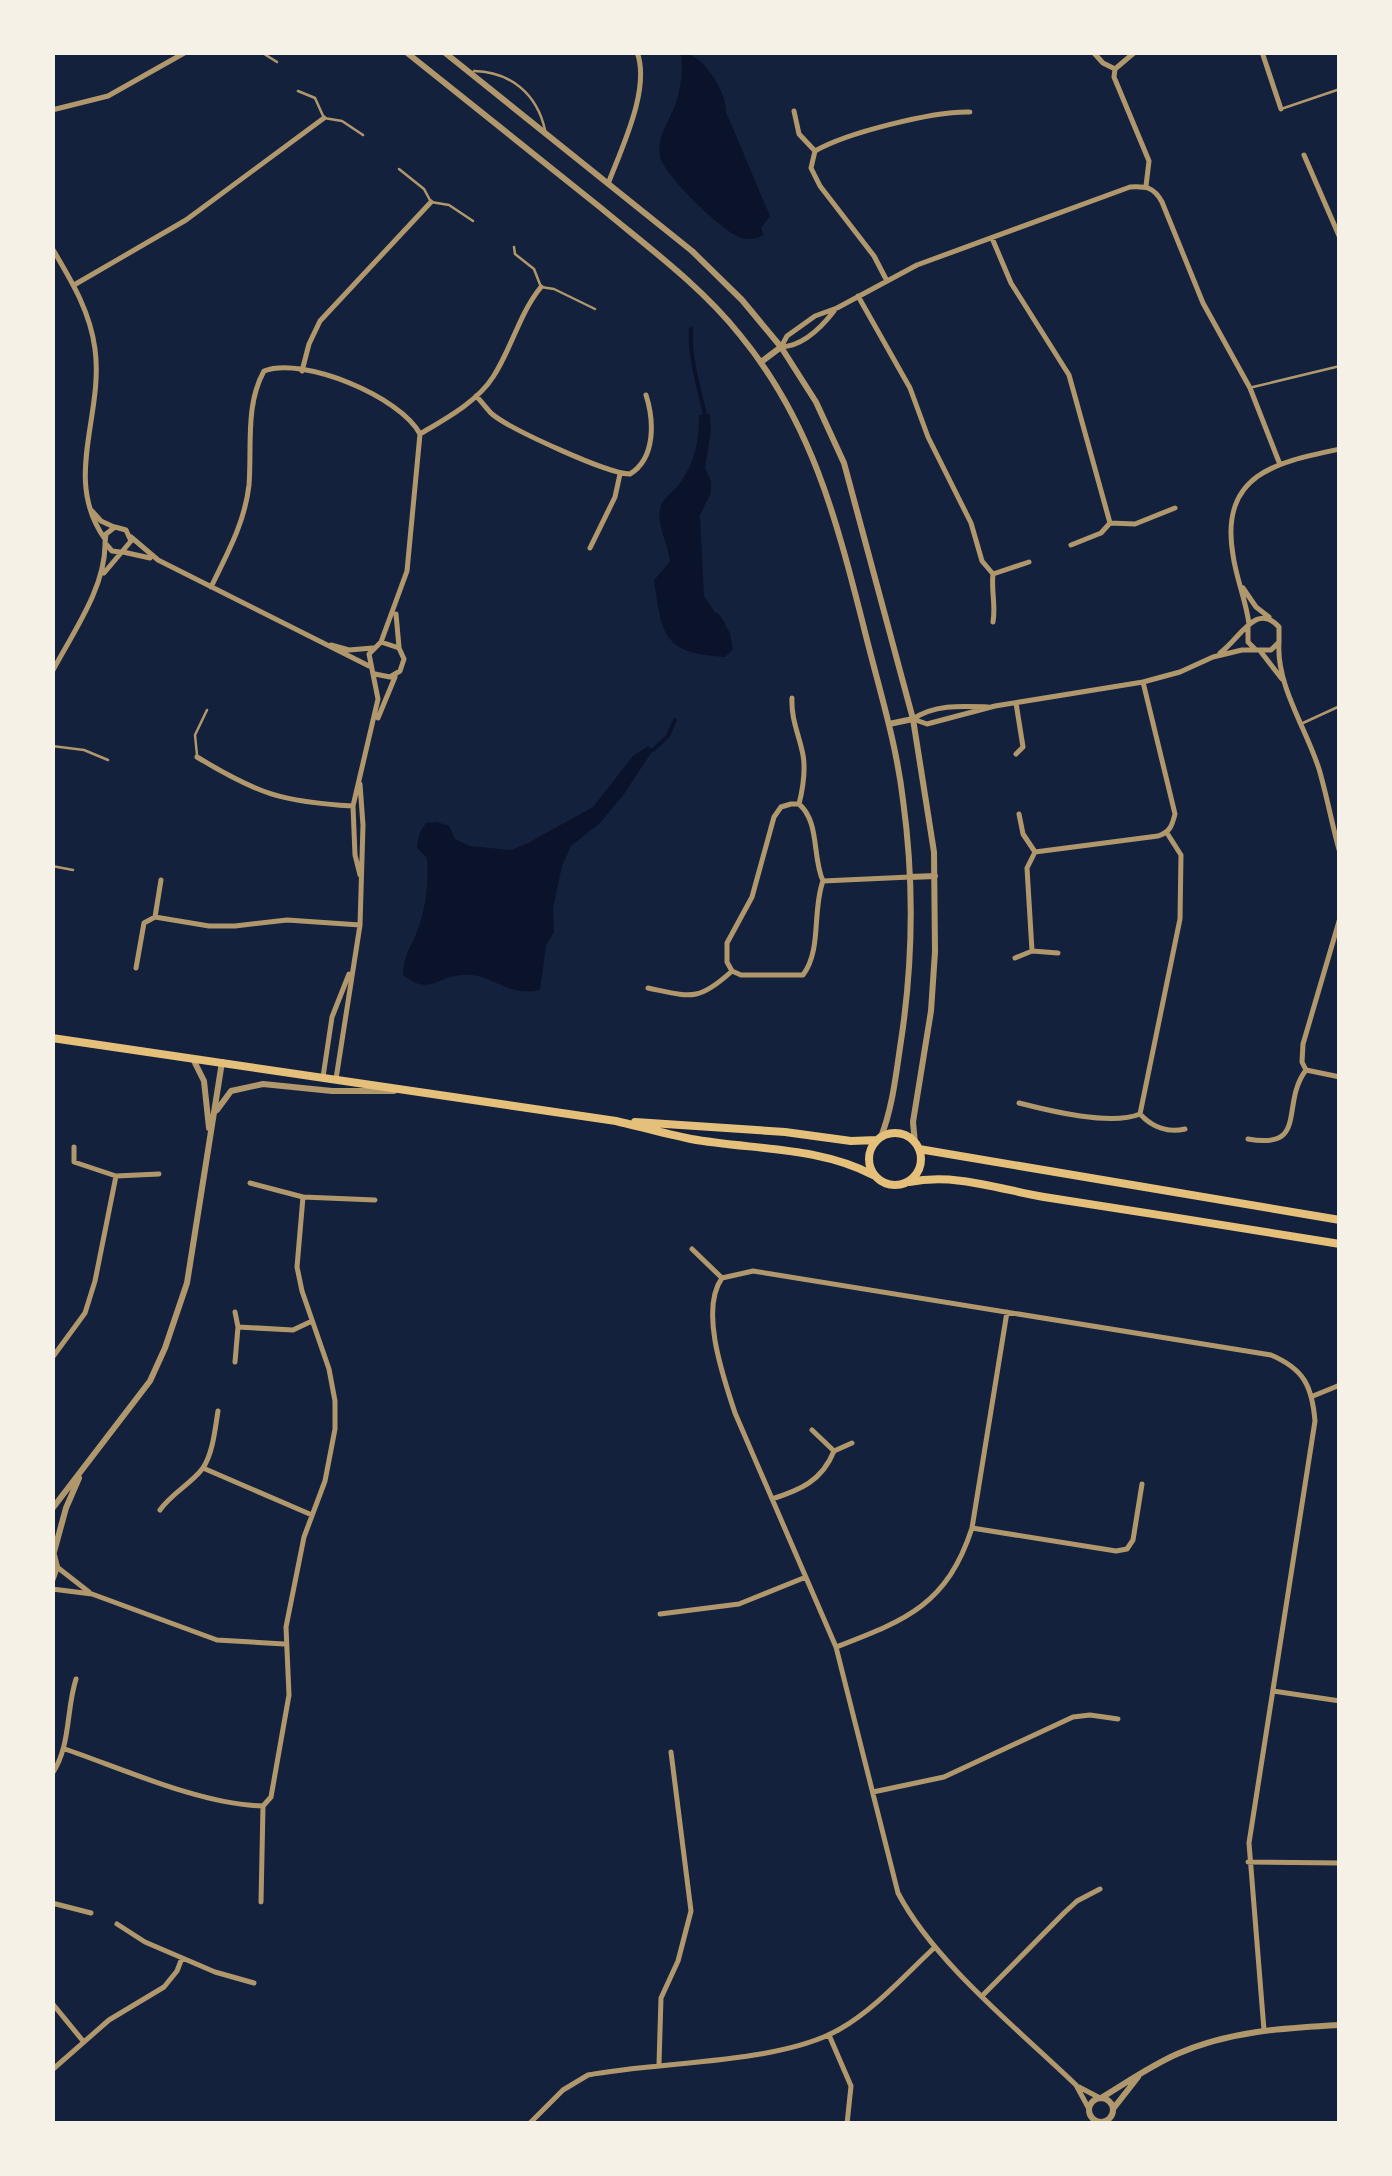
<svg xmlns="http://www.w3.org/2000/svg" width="1392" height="2176" font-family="Montserrat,sans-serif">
<rect width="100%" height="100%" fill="#14213d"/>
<path fill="#0b132b" d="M 681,53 C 703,52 727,93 726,112 L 770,216 L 761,228 L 764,235 C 757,239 750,240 742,238 C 723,233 664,175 660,157 C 656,137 669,122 675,105 C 681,89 683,70 681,53 Z
M 710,414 L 711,430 L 705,468 L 711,481 L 711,493 L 700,515 L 704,596 L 715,612 L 720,615 L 730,633 L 733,649 L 725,657 C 664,653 662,638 654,580 L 670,562 C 669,545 656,525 660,508 C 663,497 674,492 680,483 C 695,463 699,440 699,415 Z
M 648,746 L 653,750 L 624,794 L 601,822 L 571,846 L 562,866 L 553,908 L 554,932 L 546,946 L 540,990 C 507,998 491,972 463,975 C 434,977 431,996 403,975 C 404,953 411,948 418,929 C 426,906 429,883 427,858 L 417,848 L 419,834 L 426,823 L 437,822 L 449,826 L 455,839 L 470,846 L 511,850 L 528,843 L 593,807 L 633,756 Z"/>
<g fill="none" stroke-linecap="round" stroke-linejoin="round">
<path stroke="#0b132b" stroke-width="4" d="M 691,329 C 689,355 699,388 705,415
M 653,750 L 668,736 L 675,720"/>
<path stroke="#b1986c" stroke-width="2.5" d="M 261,52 L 277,62
M 474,71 C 511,72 537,94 545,130
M 298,91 L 315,98 L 324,118 L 342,121 L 363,135
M 1284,108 L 1340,89
M 399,169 L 424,189 L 431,202 L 449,205 L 473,221
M 514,247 L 515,254 L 534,269 L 541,287 L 554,289 L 595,309
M 1253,387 L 1340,366
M 1303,723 L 1340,706
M 52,746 L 84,750 L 108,760
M 197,755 L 195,735 L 207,710
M 52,866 L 73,870"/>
<path stroke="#b1986c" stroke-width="5" d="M 1093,52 L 1103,63 L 1115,69
M 1135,52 L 1115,69 L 1114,77 L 1149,161 L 1146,186
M 1262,52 L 1281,109
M 52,110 L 108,96 L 186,52
M 794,111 L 799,134 L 815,151
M 1304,155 L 1340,238
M 608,184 C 621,149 651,89 637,52
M 992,238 L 1011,283 L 1069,375 L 1110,523
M 52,248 C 71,280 90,311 95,349 C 104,416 62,479 105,539
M 887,281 L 874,256 L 820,186 L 811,168 L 815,151 C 846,133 933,111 970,112
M 74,285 L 186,220 L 324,118
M 858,296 L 910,388 L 928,437 L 971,523 L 982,561 L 993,574 C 991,591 996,605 993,622
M 781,347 L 787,336 L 815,316 L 837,308 L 917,265 L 1130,187 C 1146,186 1154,187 1162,202 L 1203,303 L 1250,388 L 1279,462
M 781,347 C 802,346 821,328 834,311
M 302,371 L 309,344 L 320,321 L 431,202
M 476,396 C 482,402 487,409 492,414 C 510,429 608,474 630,474 C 656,458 654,420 646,395
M 420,434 C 445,419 477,402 493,377 C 512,348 519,314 541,287
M 91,510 L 101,521 L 114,527
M 1110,523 L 1135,524 L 1175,508
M 131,537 L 158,560 L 369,666
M 1071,545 L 1101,533 L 1110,523
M 590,548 L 615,497 L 620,474
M 123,552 L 150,558
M 104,573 L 131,541 L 126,530 L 115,527 L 106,534 L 105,543 L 112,551 L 120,552
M 993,574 L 1029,562
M 211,587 C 227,554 245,522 249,485 C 252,448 245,405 264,371 C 303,356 401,397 420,434 L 407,571 L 381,642
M 1243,588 L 1256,607 L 1269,617
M 396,614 L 399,647
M 1249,624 C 1246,600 1236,578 1233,555 C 1219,473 1278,462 1340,449
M 1279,642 C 1276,685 1306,728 1319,769 C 1327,796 1332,825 1340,853
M 331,645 L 349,650 L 373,648
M 1261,652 L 1282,679
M 1220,653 C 1240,639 1256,601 1279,627 L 1279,642 L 1271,650 L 1256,650 L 1248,642 L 1248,626
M 52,672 C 72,634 106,587 105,543
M 792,698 C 791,720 799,734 803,755 C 806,772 803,788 799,804
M 1016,703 L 1023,747 L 1016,754
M 378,718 L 395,677
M 913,719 L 927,724 L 995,706 L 1143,682 L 1180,672 L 1213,657 L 1242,650 L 1256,650
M 913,719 C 935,704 962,706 988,707
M 197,757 C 258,794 282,802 353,806
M 791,804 L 799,804 C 820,822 812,857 823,881 C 812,910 822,950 803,975 L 741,975 L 732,971 L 727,962 L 727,943 L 752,897 L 774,817 L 781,807 Z
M 1019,814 L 1023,834 L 1035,852
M 360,875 L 355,855 L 353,806 L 378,699 L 369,654 L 381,642 L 399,648 L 404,659 L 400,671 L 390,677 L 375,674
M 823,881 L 910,877
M 155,917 L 161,880
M 1032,951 L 1027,868 L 1035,852 L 1158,836 C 1170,832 1172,826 1175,814 L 1143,682
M 1015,958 L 1032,951 L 1058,953
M 136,968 L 144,923 L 155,917 L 209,926 L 235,926 L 287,920 L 360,925
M 648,988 C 691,997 698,1002 732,971
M 1306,1070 L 1340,1077
M 323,1077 L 332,1017 L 349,974
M 336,1079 L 360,925 L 363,825 L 360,784
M 1019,1103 C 1050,1111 1111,1126 1140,1114 C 1152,1127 1168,1133 1185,1129
M 1140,1114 L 1180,919 L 1181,855 L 1167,833
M 1248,1139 C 1309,1150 1280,1104 1306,1070 L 1302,1062 L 1303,1044 L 1340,918
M 74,1147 L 74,1162 L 116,1176 L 159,1174
M 250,1183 L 303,1197 L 375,1200
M 692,1249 L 722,1278
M 235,1312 L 238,1327 L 235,1362
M 238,1327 L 293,1330 L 312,1321
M 52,1358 L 85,1313 L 95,1281 L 116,1176
M 1313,1396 L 1340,1385
M 812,1430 L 834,1451 L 852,1443
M 203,1468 L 312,1515
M 772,1499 C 800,1490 822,1481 834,1451
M 160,1510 C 172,1493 191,1484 203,1468 C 213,1453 215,1429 218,1411
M 972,1528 L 1116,1551 L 1127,1549 L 1133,1540 L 1142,1484
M 57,1567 L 89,1592
M 52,1589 L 92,1594 L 217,1640 L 284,1644
M 660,1614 L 739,1604 L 806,1577
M 836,1647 C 906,1620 947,1605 972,1528 L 1007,1312
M 1273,1691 L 1340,1701
M 65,1749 C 123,1769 202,1805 263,1806
M 52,1774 C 71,1746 66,1710 76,1679
M 873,1792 L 944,1777 L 1073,1717 L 1090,1715 L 1118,1719
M 1248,1862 L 1340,1863
M 261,1902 L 263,1806 L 271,1797 L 289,1695 L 286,1627 L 304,1537 L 325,1481 L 335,1429 L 335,1401 L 329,1369 L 302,1291 L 297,1267 L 303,1197
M 52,1903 L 91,1913
M 117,1924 L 145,1942 L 215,1972 L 254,1983
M 983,1995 L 1064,1913 L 1077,1901 L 1100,1889
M 52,2003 L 83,2041
M 829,2035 L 851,2086 L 847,2124
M 659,2064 L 661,1998 L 678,1961 L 691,1911 L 671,1752
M 52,2070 L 109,2020 L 164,1987 L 177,1971 L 182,1958
M 1079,2087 L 1100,2098
M 1089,2109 L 1076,2085 C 1019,2030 934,1962 898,1893 L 836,1647 L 735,1413 C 724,1379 699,1310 722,1278 L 753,1271 L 1271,1355 C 1304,1369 1312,1386 1315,1421 L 1249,1843 L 1264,2030
M 529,2124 L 563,2090 L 588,2075 C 660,2061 780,2064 840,2029 C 875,2009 905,1975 934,1948"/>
<path stroke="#b1986c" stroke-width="6" d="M 406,52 C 471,104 536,156 601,208 C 649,248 701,286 740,335 C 811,421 836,518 863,624 C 877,682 896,740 903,800 C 914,880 913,962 901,1041 C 896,1073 893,1106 881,1137
M 444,52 L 692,251 L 742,300 L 781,347 L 816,402 L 844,463 L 913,719 L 934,852 L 935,952 L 931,1011 L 913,1122 L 915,1143
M 761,362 L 781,347
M 889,724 L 913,719
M 910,877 L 935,876
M 193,1059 L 204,1081 L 209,1128
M 217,1110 L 231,1091 L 263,1084 L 332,1091 L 394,1091
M 52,1509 L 150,1381 L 165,1348 L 187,1283 L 222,1062
M 54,1552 L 66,1508 L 79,1478
M 52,1581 L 57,1567 L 53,1551
M1089 2110a12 12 0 1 1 24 0a12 12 0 1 1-24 0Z
M 1101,2098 C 1126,2083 1150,2066 1177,2054 C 1229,2031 1284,2028 1340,2025
M 1113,2109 L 1138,2077"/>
<path stroke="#e5c07b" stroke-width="8" d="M 52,1038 L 616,1121 C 641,1127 666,1134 691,1139 C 752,1150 818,1146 873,1175
M 635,1122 L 785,1132 L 851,1141 L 877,1140
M869 1159a26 26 0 1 1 52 0a26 26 0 1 1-52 0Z
M 919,1149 L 1340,1220
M 909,1182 C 956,1173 998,1189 1044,1197 C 1143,1212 1241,1228 1340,1244"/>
</g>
<rect width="1392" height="2176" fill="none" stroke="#f6f1e7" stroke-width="110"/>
</svg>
